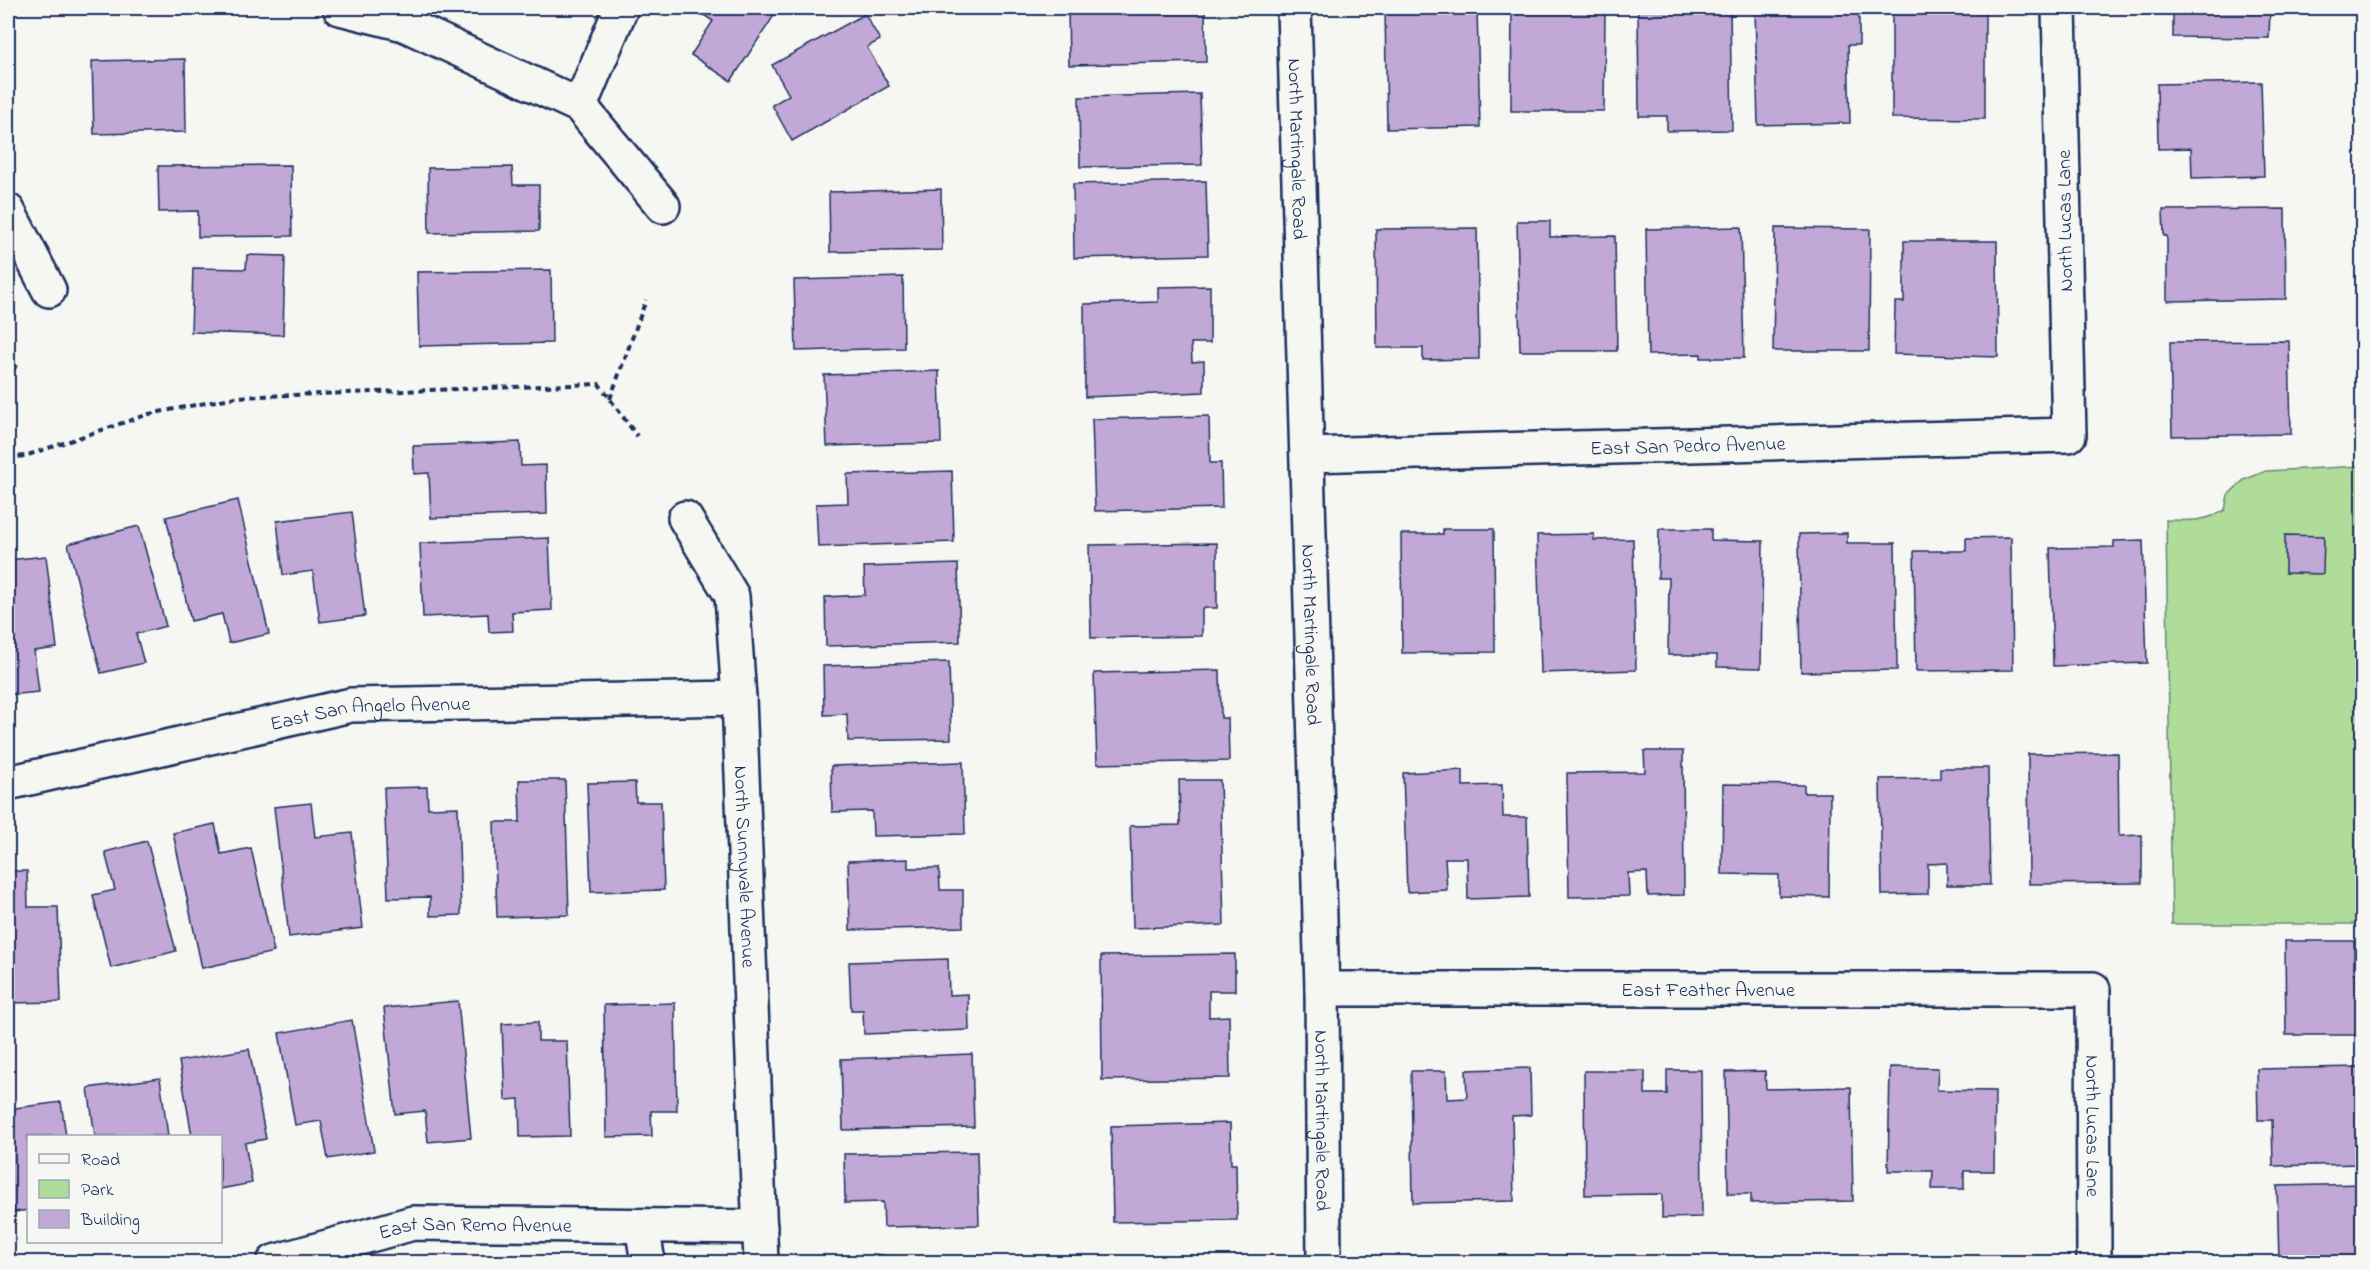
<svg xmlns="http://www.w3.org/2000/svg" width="2370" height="1270" font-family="'Indie Flower',sans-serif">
<rect width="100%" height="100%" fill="#f6f6f2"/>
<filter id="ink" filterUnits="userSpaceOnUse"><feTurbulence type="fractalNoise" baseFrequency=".0167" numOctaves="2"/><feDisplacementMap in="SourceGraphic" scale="12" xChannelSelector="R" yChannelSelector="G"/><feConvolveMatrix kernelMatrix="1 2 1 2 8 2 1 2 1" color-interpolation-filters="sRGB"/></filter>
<g filter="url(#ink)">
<path fill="#b0dc9a" stroke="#66867c" stroke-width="1.5" d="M 2362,466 L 2362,924 L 2172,924 L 2166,520 C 2189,521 2205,522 2225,510 L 2228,495 L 2244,480 L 2266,471 Z"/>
<path fill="#c1a8d6" stroke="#1b2f5e" stroke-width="1.5" d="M 693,8 L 779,8 L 731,81 L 691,55 L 713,21 Z
M 1068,8 L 1205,8 L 1206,62 L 1069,65 Z
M 1435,8 L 1477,8 L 1480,127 L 1387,129 L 1385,10 Z
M 1512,8 L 1605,9 L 1604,111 L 1511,111 Z
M 1638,8 L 1730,8 L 1732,130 L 1667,131 L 1667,116 L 1639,116 Z
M 1755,8 L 1859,8 L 1859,45 L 1848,45 L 1850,123 L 1758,125 Z
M 1951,8 L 1985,8 L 1985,119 L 1892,118 L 1892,14 L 1951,14 Z
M 2173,8 L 2270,8 L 2269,38 L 2173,37 Z
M 865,14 L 880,40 L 867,47 L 889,86 L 792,141 L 772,105 L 789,95 L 772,65 Z
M 185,59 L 186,132 L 94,134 L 92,61 Z
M 2261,82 L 2264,176 L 2192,178 L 2191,148 L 2158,149 L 2157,84 Z
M 1200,94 L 1202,165 L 1080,167 L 1079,97 Z
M 291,165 L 292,236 L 198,237 L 198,211 L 159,212 L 158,166 Z
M 512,167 L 513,185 L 539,185 L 539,231 L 429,233 L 428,168 Z
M 1206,181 L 1208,255 L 1074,258 L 1073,184 Z
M 941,189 L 942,250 L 830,252 L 829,192 Z
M 2285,209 L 2286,299 L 2167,301 L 2167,236 L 2164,236 L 2163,210 Z
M 1517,221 L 1550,221 L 1550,237 L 1615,236 L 1617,351 L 1520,351 Z
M 1741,227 L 1744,358 L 1701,358 L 1701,354 L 1648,355 L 1646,229 Z
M 1477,228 L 1479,359 L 1423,360 L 1423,348 L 1377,348 L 1376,229 Z
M 1775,228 L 1870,229 L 1869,351 L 1773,351 Z
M 1904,241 L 1997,241 L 1998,357 L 1894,354 L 1895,302 L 1904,302 Z
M 247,255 L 285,256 L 283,335 L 191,332 L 193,268 L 246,269 Z
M 551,270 L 552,343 L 419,346 L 417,272 Z
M 903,277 L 904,348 L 796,351 L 794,280 Z
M 1210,286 L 1210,343 L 1191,343 L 1192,362 L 1204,361 L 1204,392 L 1085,397 L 1084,304 L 1158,302 L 1158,287 Z
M 2289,341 L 2291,434 L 2172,436 L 2170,342 Z
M 939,371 L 941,443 L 827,446 L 824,375 Z
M 1209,416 L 1210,463 L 1221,463 L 1222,508 L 1095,511 L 1092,419 Z
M 520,442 L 521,466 L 546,465 L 547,514 L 431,518 L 429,473 L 414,474 L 413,446 Z
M 952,471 L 954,542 L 818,547 L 816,504 L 848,503 L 847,474 Z
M 238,500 L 269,634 L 229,643 L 222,614 L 191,621 L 166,517 Z
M 352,512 L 365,616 L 320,622 L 313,571 L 283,575 L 277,521 Z
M 139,526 L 166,626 L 136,634 L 144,663 L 101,673 L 68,544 Z
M 1443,529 L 1494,529 L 1495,652 L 1402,653 L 1401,534 L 1443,534 Z
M 1659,529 L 1711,529 L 1711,540 L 1763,541 L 1761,668 L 1717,667 L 1717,655 L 1668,655 L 1669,578 L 1658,578 Z
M 1847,533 L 1847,543 L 1895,543 L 1897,670 L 1801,672 L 1799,534 Z
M 1594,534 L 1594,540 L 1633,539 L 1636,670 L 1541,673 L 1537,535 Z
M 2285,535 L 2324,536 L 2323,574 L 2285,573 Z
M 2011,537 L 2013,670 L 1916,671 L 1914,551 L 1966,551 L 1966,538 Z
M 549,538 L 552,610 L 512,612 L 513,631 L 489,632 L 488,614 L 423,617 L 420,543 Z
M 2143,540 L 2147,663 L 2053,666 L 2050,548 L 2114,547 L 2114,541 Z
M 1217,543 L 1217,608 L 1202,608 L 1202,636 L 1091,638 L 1089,545 Z
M 46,556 L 57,648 L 34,651 L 39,692 L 8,695 L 8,560 Z
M 958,564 L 960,642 L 826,646 L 825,597 L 865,595 L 864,567 Z
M 949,662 L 951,739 L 848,741 L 847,714 L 824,715 L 823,666 Z
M 1220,670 L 1221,718 L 1228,718 L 1229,761 L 1097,764 L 1094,673 Z
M 1644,751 L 1683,751 L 1684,895 L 1648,896 L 1647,872 L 1628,873 L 1629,896 L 1569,897 L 1567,773 L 1645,772 Z
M 2118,753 L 2119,836 L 2142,835 L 2142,883 L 2029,884 L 2028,754 Z
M 963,762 L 965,834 L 873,836 L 872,811 L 832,812 L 831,766 Z
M 1940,768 L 1988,768 L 1990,885 L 1947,885 L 1947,863 L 1928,864 L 1928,894 L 1882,895 L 1880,779 L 1940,778 Z
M 1463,770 L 1463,786 L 1502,785 L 1503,817 L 1527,817 L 1529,897 L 1468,899 L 1467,858 L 1445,858 L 1447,890 L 1407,892 L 1403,773 Z
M 519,780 L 565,780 L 569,915 L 497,917 L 494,822 L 520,822 Z
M 1179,780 L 1220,780 L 1224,925 L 1133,928 L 1130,826 L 1180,825 Z
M 635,782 L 636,802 L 661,802 L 664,890 L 591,892 L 587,783 Z
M 1723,784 L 1804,785 L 1804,793 L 1830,793 L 1829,897 L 1779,896 L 1779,875 L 1722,874 Z
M 427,787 L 428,808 L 458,807 L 461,915 L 430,916 L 430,897 L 388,898 L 384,788 Z
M 311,803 L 315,837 L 352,833 L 363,928 L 289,937 L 274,807 Z
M 215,824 L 221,854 L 251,848 L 274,952 L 202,968 L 173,833 Z
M 147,841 L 176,951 L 111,968 L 93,895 L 115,890 L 105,852 Z
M 908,859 L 908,868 L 939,868 L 940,890 L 963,890 L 963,927 L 850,930 L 848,861 Z
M 8,871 L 27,871 L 28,907 L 58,907 L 61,1002 L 8,1003 Z
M 2285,941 L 2354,941 L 2354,973 L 2362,972 L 2362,1035 L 2286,1035 Z
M 1235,954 L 1235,991 L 1209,991 L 1209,1017 L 1229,1016 L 1230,1078 L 1102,1080 L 1101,956 Z
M 948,959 L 949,995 L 968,994 L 969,1030 L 864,1034 L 863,1010 L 851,1010 L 849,962 Z
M 458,1001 L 471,1138 L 428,1142 L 425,1111 L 395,1114 L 384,1008 Z
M 675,1003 L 677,1111 L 651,1111 L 652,1136 L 606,1137 L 604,1005 Z
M 352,1020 L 374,1151 L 328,1159 L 321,1121 L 295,1125 L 279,1033 Z
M 538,1022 L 538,1041 L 567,1041 L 570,1136 L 520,1137 L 519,1099 L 505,1100 L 502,1024 Z
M 249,1049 L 266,1139 L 245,1143 L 252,1183 L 220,1189 L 220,1136 L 192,1136 L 179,1061 Z
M 972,1054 L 974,1127 L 843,1130 L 841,1059 Z
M 1890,1067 L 1938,1068 L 1937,1090 L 1995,1091 L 1994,1171 L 1964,1171 L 1964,1189 L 1932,1189 L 1933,1171 L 1888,1171 Z
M 2362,1067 L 2362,1164 L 2273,1166 L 2272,1120 L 2258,1120 L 2257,1069 Z
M 1530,1068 L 1531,1115 L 1512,1116 L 1514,1201 L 1413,1203 L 1411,1071 L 1446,1071 L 1447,1099 L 1467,1098 L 1466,1070 Z
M 1667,1070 L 1701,1070 L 1702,1217 L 1662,1218 L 1662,1194 L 1585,1195 L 1584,1071 L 1645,1071 L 1645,1094 L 1667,1094 Z
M 1765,1071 L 1766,1089 L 1851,1087 L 1853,1201 L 1751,1203 L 1751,1194 L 1728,1194 L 1726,1072 Z
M 160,1078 L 168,1136 L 95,1136 L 88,1088 Z
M 61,1102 L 66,1136 L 28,1136 L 28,1210 L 8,1213 L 8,1109 Z
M 1230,1123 L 1231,1164 L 1236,1164 L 1237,1220 L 1113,1222 L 1111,1126 Z
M 977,1152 L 979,1225 L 884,1227 L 883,1202 L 845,1203 L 844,1154 Z
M 2362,1184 L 2362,1262 L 2279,1262 L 2277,1186 Z
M 874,1254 L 932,1262 L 873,1262 Z"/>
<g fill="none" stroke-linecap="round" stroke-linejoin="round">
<defs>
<g id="minor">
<path d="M 340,8 L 404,24 L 580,106 L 663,206"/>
<path id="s1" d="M 1294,8 L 1322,989 L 1324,1262"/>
<path d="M 580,106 L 621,8"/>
<path d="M 8,211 L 49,290"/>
<path id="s2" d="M 1307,455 L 2069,435 L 2059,8"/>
<path id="s3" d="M 685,518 L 732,596 L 739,698 L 761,1262"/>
<path id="s4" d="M 8,783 L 351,705 L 739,698"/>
<path id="s5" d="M 1322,989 L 2093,989 L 2094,1262"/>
<path d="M 642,1226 L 648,1262"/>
<path id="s6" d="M 274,1262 L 413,1223 L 760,1227"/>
</g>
</defs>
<use href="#minor" stroke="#1b2f5e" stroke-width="38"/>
<path stroke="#1b2f5e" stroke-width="4" stroke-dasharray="6 4.5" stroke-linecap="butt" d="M 8,379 L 16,365
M 610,399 L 646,300
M 8,458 L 25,456 L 149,414 L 236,397 L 599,384 L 637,436"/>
<use href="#minor" stroke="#f6f6f2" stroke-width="33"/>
</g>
</g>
<g text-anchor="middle" stroke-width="4.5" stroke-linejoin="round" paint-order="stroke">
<g font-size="20" fill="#1b2f5e" stroke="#f6f6f2">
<text dy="7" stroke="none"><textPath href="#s1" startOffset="141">North Martingale Road</textPath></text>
<text transform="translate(2064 221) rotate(-91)" y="7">North Lucas Lane</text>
<text dy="7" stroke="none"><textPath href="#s2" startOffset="381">East San Pedro Avenue</textPath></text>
<text dy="7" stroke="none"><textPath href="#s1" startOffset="627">North Martingale Road</textPath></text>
<text dy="7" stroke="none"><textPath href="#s4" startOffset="370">East San Angelo Avenue</textPath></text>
<text dy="7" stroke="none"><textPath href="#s3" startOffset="362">North Sunnyvale Avenue</textPath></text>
<text dy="7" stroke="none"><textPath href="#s5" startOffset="386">East Feather Avenue</textPath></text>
<text dy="7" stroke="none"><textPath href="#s1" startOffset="1113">North Martingale Road</textPath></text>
<text dy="7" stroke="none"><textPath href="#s5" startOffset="908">North Lucas Lane</textPath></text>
<text dy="7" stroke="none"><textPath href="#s6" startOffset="206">East San Remo Avenue</textPath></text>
</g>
</g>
<rect width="2370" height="1270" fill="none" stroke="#f6f6f2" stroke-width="30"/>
<rect x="15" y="15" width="2340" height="1240" fill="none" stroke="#1b2f5e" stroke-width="2" filter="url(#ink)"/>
<rect x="27" y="1135" width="195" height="108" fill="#f6f6f2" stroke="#9ea6b7" stroke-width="1.5"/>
<rect x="39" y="1154" width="30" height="9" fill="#f6f6f2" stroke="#9ea6b7" stroke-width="1.5"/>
<text x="81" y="1165" font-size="18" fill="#1b2f5e">Road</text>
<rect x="39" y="1180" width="30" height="18" fill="#b0dc9a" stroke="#9ea6b7" stroke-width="1.5"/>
<text x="81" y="1195" font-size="18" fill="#1b2f5e">Park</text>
<rect x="39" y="1210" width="30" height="18" fill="#c1a8d6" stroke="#9ea6b7" stroke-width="1.5"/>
<text x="81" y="1225" font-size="18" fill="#1b2f5e">Building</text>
</svg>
